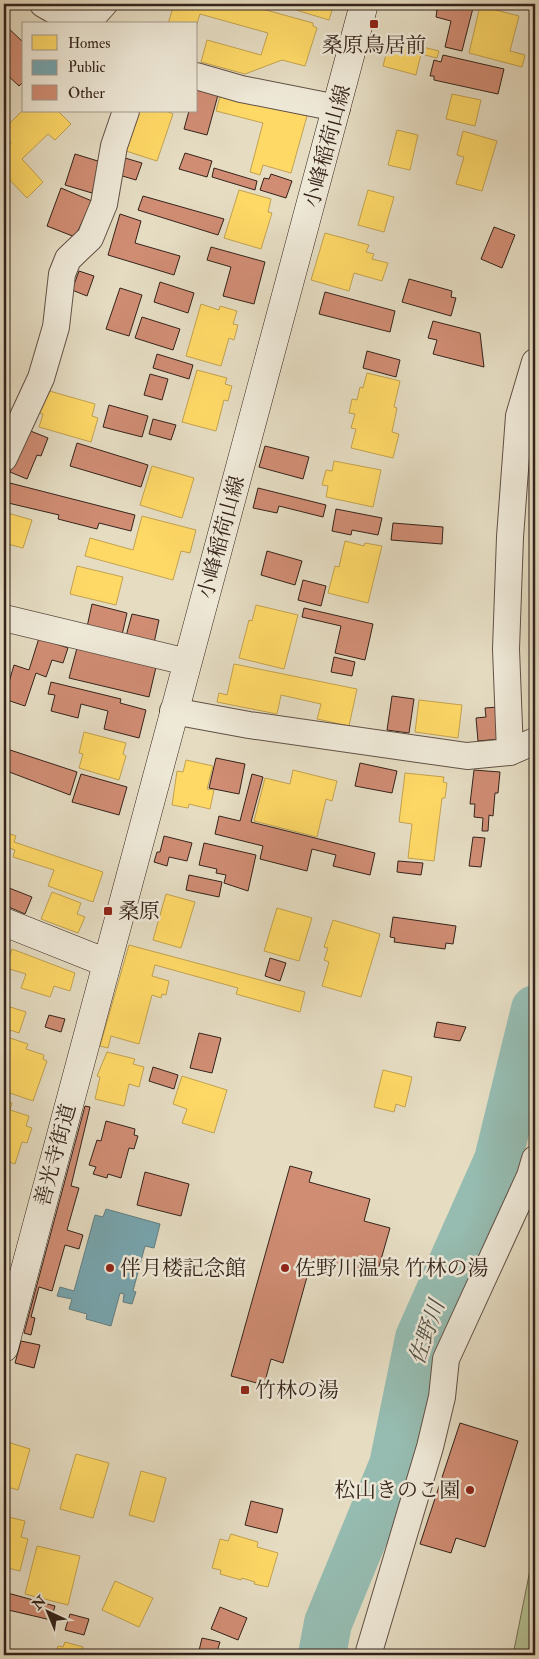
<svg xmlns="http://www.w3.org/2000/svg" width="539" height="1659" font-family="'IM FELL Double Pica','Noto Serif JP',serif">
<rect width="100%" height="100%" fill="#e5dcc2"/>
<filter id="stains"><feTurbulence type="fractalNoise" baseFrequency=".004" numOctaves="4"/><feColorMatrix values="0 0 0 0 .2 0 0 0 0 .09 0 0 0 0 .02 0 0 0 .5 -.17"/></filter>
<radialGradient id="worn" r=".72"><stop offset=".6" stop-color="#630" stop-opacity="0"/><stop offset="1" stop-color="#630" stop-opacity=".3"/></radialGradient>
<path fill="#b5c093" stroke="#757257" d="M 535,1545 L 535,1655 L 513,1655 Z"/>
<path fill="#ffd966" stroke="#c2a250" d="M 174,4 L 244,4 L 313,23 L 313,26 L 317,28 L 305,66 L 282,60 L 245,74 L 201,62 L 207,40 L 261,55 L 268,33 L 200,14 L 196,27 L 196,24 L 168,24 Z
M 298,4 L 334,4 L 329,20 L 296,10 Z
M 480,6 L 519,16 L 510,51 L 525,55 L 522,67 L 469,53 Z
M 390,39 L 439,51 L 437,58 L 421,54 L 416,75 L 383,66 Z
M 221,93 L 307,116 L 291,173 L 263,165 L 260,175 L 250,172 L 263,123 L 216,111 Z
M 452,94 L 481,100 L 475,126 L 446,119 Z
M 24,109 L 24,111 L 58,111 L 71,124 L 55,140 L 48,134 L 22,159 L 43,182 L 27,198 L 4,174 L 4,149 L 11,143 L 4,135 L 4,129 Z
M 139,111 L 166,111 L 173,114 L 157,161 L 126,151 Z
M 535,122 L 535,138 L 531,137 Z
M 397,130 L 418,135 L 410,170 L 388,165 Z
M 463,131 L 497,141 L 482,191 L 456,184 L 464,157 L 457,155 Z
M 239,190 L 271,199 L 268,212 L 272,213 L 261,249 L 224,238 Z
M 368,190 L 394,197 L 384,232 L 358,225 Z
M 325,233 L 369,245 L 366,252 L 374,254 L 372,259 L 388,263 L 382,281 L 354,273 L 349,291 L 311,280 Z
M 201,304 L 219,310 L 220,306 L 237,311 L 233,324 L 238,325 L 234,340 L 229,338 L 221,366 L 186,356 Z
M 197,370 L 227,378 L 225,384 L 232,386 L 228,401 L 224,400 L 216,431 L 182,422 Z
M 367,373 L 400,381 L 394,407 L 397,408 L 392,432 L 399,434 L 393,458 L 351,448 L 356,429 L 351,428 L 355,414 L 349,413 L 352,399 L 357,400 L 360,387 L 363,388 Z
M 46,390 L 95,404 L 92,416 L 98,418 L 91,442 L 39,427 L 43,414 L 39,413 Z
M 334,461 L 381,470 L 373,507 L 326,497 L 328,486 L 322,485 L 326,470 L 332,471 Z
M 152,466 L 194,478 L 182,518 L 140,505 Z
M 4,512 L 32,520 L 23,548 L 4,543 Z
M 142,516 L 196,530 L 190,553 L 181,551 L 173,580 L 85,556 L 90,538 L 133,550 Z
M 345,541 L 364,546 L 365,543 L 382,546 L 368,603 L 328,593 L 335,566 L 339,567 Z
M 77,566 L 123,577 L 116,605 L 70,594 Z
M 256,605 L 298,615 L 284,669 L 239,658 L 249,620 L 252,621 Z
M 234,664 L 357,689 L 349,726 L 317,719 L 321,704 L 281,695 L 277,714 L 217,702 L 219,693 L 227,695 Z
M 419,700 L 462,705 L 458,738 L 415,732 Z
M 84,732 L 126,743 L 123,754 L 126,756 L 119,780 L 79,768 L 83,754 L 79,753 Z
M 186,760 L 213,766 L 207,789 L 214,790 L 210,809 L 189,804 L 188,808 L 172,805 L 177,771 L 183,772 Z
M 293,770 L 337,781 L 332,801 L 326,799 L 317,837 L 254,821 L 265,778 L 290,784 Z
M 405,773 L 444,777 L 443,782 L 447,783 L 445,798 L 442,798 L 434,861 L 408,858 L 412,824 L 399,822 Z
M 4,832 L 16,836 L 14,842 L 103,872 L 93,902 L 48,886 L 54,870 L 13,857 L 15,850 L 4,846 Z
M 52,892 L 81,903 L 77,914 L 85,917 L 78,933 L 41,919 Z
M 166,894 L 195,902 L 181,948 L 153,940 Z
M 277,908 L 312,918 L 299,961 L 264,951 Z
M 333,920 L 380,934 L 361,997 L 322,986 L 329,962 L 324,960 L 328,948 L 324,947 Z
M 129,945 L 305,992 L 300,1012 L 236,994 L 238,988 L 155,965 L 152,976 L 169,981 L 166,995 L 162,994 L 161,998 L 152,995 L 139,1044 L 111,1036 L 108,1048 L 100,1046 Z
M 12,949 L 75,973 L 70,991 L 54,986 L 50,997 L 21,988 L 26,974 L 6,968 Z
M 4,1005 L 26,1012 L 19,1033 L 4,1028 Z
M 4,1036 L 28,1044 L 26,1049 L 44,1055 L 43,1059 L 47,1061 L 33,1101 L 4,1091 L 6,1065 L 4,1065 Z
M 107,1052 L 135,1059 L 133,1064 L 144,1067 L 139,1087 L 129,1084 L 124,1106 L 95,1099 L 100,1077 L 97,1076 Z
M 383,1070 L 412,1077 L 405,1107 L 396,1104 L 394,1112 L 374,1107 Z
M 182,1076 L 227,1090 L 214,1133 L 182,1123 L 187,1109 L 173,1104 Z
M 4,1101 L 12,1103 L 10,1110 L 29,1116 L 26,1126 L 32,1128 L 27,1143 L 22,1142 L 15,1164 L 4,1160 Z
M 4,1441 L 30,1449 L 18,1490 L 4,1486 Z
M 76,1454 L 109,1463 L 93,1518 L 60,1509 Z
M 141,1471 L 166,1478 L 154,1522 L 129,1515 Z
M 4,1516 L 25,1521 L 21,1537 L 28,1539 L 20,1571 L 4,1567 Z
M 231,1534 L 258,1542 L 257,1547 L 278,1553 L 268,1587 L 254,1584 L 255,1582 L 242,1578 L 241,1580 L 220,1574 L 221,1570 L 212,1568 L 220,1539 L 228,1541 Z
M 37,1546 L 80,1556 L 68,1605 L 25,1594 Z
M 115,1581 L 153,1598 L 139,1627 L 102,1610 Z
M 4,1621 L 8,1622 L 4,1637 Z
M 65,1642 L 83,1647 L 82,1651 L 89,1653 L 88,1655 L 55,1655 L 58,1646 L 63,1647 Z"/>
<path fill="#76a5af" stroke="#627e83" d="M 106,1209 L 160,1224 L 154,1248 L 145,1246 L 133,1291 L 136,1292 L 132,1304 L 123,1302 L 124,1294 L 120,1293 L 111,1326 L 86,1319 L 87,1314 L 69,1309 L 72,1299 L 57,1296 L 60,1287 L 74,1291 L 95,1215 L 103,1217 Z"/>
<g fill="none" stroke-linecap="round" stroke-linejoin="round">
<path stroke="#96bcb1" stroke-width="48" d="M 322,1655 L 328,1623 L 393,1465 L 419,1338 L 498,1160 L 535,1009"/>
</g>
<path fill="#d08d74" stroke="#35231b" d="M 432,4 L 474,4 L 462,51 L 445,47 L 451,21 L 436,17 L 437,10 L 431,9 Z
M 4,24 L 24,43 L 24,81 L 19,86 L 4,72 Z
M 443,55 L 504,69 L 498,94 L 434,80 L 434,76 L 430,76 L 434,60 L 441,62 Z
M 196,89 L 218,95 L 207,135 L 184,129 L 189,111 L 196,111 Z
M 185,153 L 212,161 L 207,177 L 179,169 Z
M 75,154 L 101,162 L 92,193 L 65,185 Z
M 125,158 L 142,163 L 136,180 L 119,175 Z
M 214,168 L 257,181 L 255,190 L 212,177 Z
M 271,174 L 292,181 L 286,198 L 260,190 L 264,178 L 269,179 Z
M 61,188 L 92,201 L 75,237 L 47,226 Z
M 143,196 L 224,219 L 218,235 L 138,210 Z
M 120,214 L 141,221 L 135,243 L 180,256 L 174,275 L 108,255 Z
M 494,227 L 515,235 L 502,268 L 481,259 Z
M 211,247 L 265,262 L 254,304 L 223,296 L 231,267 L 207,260 Z
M 79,271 L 94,276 L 87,296 L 72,290 Z
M 409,279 L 452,291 L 451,297 L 456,298 L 451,316 L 402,302 Z
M 160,282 L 194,293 L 188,313 L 154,302 Z
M 120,288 L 142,295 L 129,336 L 106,329 Z
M 325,292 L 395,311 L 390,332 L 319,314 Z
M 142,317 L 180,329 L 173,350 L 135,338 Z
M 433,321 L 480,333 L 484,367 L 433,354 L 437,340 L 428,338 Z
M 367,351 L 400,360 L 396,377 L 363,368 Z
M 157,354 L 193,365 L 189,379 L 153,368 Z
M 150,374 L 168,379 L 162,400 L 144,395 Z
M 109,405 L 148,416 L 142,437 L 103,427 Z
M 153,419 L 176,425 L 171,440 L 149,434 Z
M 28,430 L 48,438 L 41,456 L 37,455 L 27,479 L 10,472 Z
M 77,443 L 148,465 L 141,487 L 70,466 Z
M 265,446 L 309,457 L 303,479 L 259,467 Z
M 6,482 L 135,515 L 131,531 L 99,523 L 97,529 L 58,519 L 59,515 L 4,502 Z
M 258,488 L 326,505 L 323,517 L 279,506 L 277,513 L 253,508 Z
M 336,509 L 382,518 L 378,535 L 352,530 L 351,535 L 332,531 Z
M 393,523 L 443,527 L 442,544 L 391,540 Z
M 267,551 L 302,561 L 295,585 L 261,575 Z
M 303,580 L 326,586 L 321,606 L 298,600 Z
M 92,604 L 127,613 L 122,635 L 87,627 Z
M 304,608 L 373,624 L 365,660 L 335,653 L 341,626 L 302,617 Z
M 132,614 L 159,620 L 154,643 L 126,636 Z
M 39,638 L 68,648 L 63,663 L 52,660 L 46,677 L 36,673 L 25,706 L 4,699 L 14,665 L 29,670 Z
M 77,648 L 156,667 L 149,697 L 69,678 Z
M 334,657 L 355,662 L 352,676 L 331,672 Z
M 51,682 L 121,699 L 120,703 L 146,710 L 139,738 L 104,729 L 108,711 L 81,704 L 78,718 L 51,711 L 55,695 L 48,694 Z
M 392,696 L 414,699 L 409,733 L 387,730 Z
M 498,707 L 501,739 L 478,741 L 476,718 L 486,717 L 485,708 Z
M 4,748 L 77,772 L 70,795 L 4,770 Z
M 216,758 L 245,764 L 239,794 L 209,788 Z
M 360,763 L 397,771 L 392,793 L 355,786 Z
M 474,770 L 500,772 L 498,793 L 495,793 L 493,816 L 489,815 L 488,831 L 482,831 L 483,818 L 474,817 L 475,804 L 470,804 Z
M 81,774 L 127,787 L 119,815 L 72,802 Z
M 252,774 L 263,777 L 251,822 L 375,853 L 370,875 L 333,866 L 336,855 L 312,849 L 307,871 L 260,859 L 263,846 L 215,834 L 219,816 L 240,821 Z
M 164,836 L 192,843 L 187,861 L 169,857 L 167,866 L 154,862 L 157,852 L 160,852 Z
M 473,837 L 485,838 L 481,867 L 469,866 Z
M 204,843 L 256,855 L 248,891 L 224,883 L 226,875 L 216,873 L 217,869 L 199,865 Z
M 398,861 L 423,863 L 421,875 L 397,872 Z
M 189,875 L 222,882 L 219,897 L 186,890 Z
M 4,886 L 32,897 L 25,914 L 4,905 Z
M 393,917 L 456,926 L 453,944 L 446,943 L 445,949 L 394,942 L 395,938 L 390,937 Z
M 270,958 L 286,963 L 280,981 L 265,976 Z
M 49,1015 L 65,1019 L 61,1032 L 45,1027 Z
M 437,1022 L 466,1027 L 460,1041 L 434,1037 Z
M 199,1033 L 221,1038 L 212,1073 L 190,1068 Z
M 153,1067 L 178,1075 L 174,1089 L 149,1081 Z
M 85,1106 L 90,1107 L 71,1186 L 79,1188 L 67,1230 L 83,1235 L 79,1249 L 65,1245 L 52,1291 L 39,1287 L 31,1317 L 35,1318 L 31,1335 L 24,1333 Z
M 106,1121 L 135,1129 L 134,1135 L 138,1136 L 134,1149 L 129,1148 L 121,1178 L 108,1174 L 107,1178 L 93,1174 L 96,1167 L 89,1165 L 97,1140 L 101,1141 Z
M 290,1166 L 312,1172 L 309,1182 L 370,1199 L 364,1221 L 390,1228 L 376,1277 L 312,1259 L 283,1363 L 271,1359 L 264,1385 L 231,1376 Z
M 145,1172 L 189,1184 L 181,1216 L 137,1205 Z
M 21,1341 L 40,1345 L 34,1368 L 15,1363 Z
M 460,1423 L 518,1441 L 485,1547 L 456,1538 L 451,1553 L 420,1544 Z
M 251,1501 L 283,1509 L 277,1533 L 245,1525 Z
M 4,1592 L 55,1606 L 51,1620 L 4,1609 Z
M 220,1607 L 247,1618 L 238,1640 L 211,1629 Z
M 70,1614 L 89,1619 L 84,1635 L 65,1630 Z
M 202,1638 L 220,1642 L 216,1655 L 198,1655 Z"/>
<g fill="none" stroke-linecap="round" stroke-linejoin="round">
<defs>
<path id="street" d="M 43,4 L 78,24
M 86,24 L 104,4
M 196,76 L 241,89 L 337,108
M 4,458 L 41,378 L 56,327 L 62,274 L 68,259 L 90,238 L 104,204 L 114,146 L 126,111
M 4,618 L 187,662
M 173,711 L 249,725 L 467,756 L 510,752 L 535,741
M 510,752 L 506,649 L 510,537 L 519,416 L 535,362
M 368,1655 L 430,1447 L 442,1397 L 446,1359 L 530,1176 L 535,1159"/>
<path id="secondary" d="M 4,922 L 107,963
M 4,1348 L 364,4"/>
</defs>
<use href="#street" stroke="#615145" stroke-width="28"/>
<use href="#secondary" stroke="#35231b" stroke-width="29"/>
<use href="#street" stroke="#eee8d7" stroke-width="26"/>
<use href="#secondary" stroke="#eee8d7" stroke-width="28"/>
</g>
<g fill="#8f2418" stroke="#eee8d7" stroke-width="2">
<rect x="369" y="19" width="10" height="10" rx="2.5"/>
<rect x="103" y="906" width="10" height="10" rx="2.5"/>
<circle cx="110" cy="1268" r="5"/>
<circle cx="285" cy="1268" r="5"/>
<rect x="240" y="1385" width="10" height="10" rx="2.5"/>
<circle cx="470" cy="1490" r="5"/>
</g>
<g text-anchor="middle" stroke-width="5" stroke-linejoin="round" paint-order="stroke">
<g font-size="21" fill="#35231b" stroke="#eee8d7" text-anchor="start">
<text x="374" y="52" text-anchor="middle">桑原鳥居前</text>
<text x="118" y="918">桑原</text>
<text x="120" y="1275">伴月楼記念館</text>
<text x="295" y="1275">佐野川温泉 竹林の湯</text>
<text x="255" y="1397">竹林の湯</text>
<text x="460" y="1497" text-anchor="end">松山きのこ園</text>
</g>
<g font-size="21" fill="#35231b" stroke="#eee8d7">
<text transform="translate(327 146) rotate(-75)" y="7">小峰稲荷山線</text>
<text transform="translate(221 537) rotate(-75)" y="7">小峰稲荷山線</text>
<text transform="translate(55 1155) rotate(-75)" y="7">善光寺街道</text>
</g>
<g font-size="22" font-style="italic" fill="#525148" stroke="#eee8d7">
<text transform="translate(426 1332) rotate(-71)" y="8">佐野川</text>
</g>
</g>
<rect width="539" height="1659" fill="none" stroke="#e5dcc2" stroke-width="20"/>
<rect x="5" y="5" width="529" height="1649" fill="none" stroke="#35231b" stroke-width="2.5"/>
<rect x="10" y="10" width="519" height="1639" fill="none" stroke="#35231b"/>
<rect x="22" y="22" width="175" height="90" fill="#eee8d7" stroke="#a4998c"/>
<rect x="32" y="35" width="25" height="15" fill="#ffd966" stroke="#a4998c"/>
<text x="68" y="48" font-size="15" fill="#35231b">Homes</text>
<rect x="32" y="60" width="25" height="15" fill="#76a5af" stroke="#a4998c"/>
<text x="68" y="72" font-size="15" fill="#35231b">Public</text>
<rect x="32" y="85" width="25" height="15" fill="#d08d74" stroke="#a4998c"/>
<text x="68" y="98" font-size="15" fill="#35231b">Other</text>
<g transform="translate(48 1612) rotate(316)" stroke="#eee8d7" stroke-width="4" paint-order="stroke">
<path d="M0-4L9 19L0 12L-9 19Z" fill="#35231b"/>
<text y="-8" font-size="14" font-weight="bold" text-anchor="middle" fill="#35231b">N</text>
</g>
<rect width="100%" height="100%" filter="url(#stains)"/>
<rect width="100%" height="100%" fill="url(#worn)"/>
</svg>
